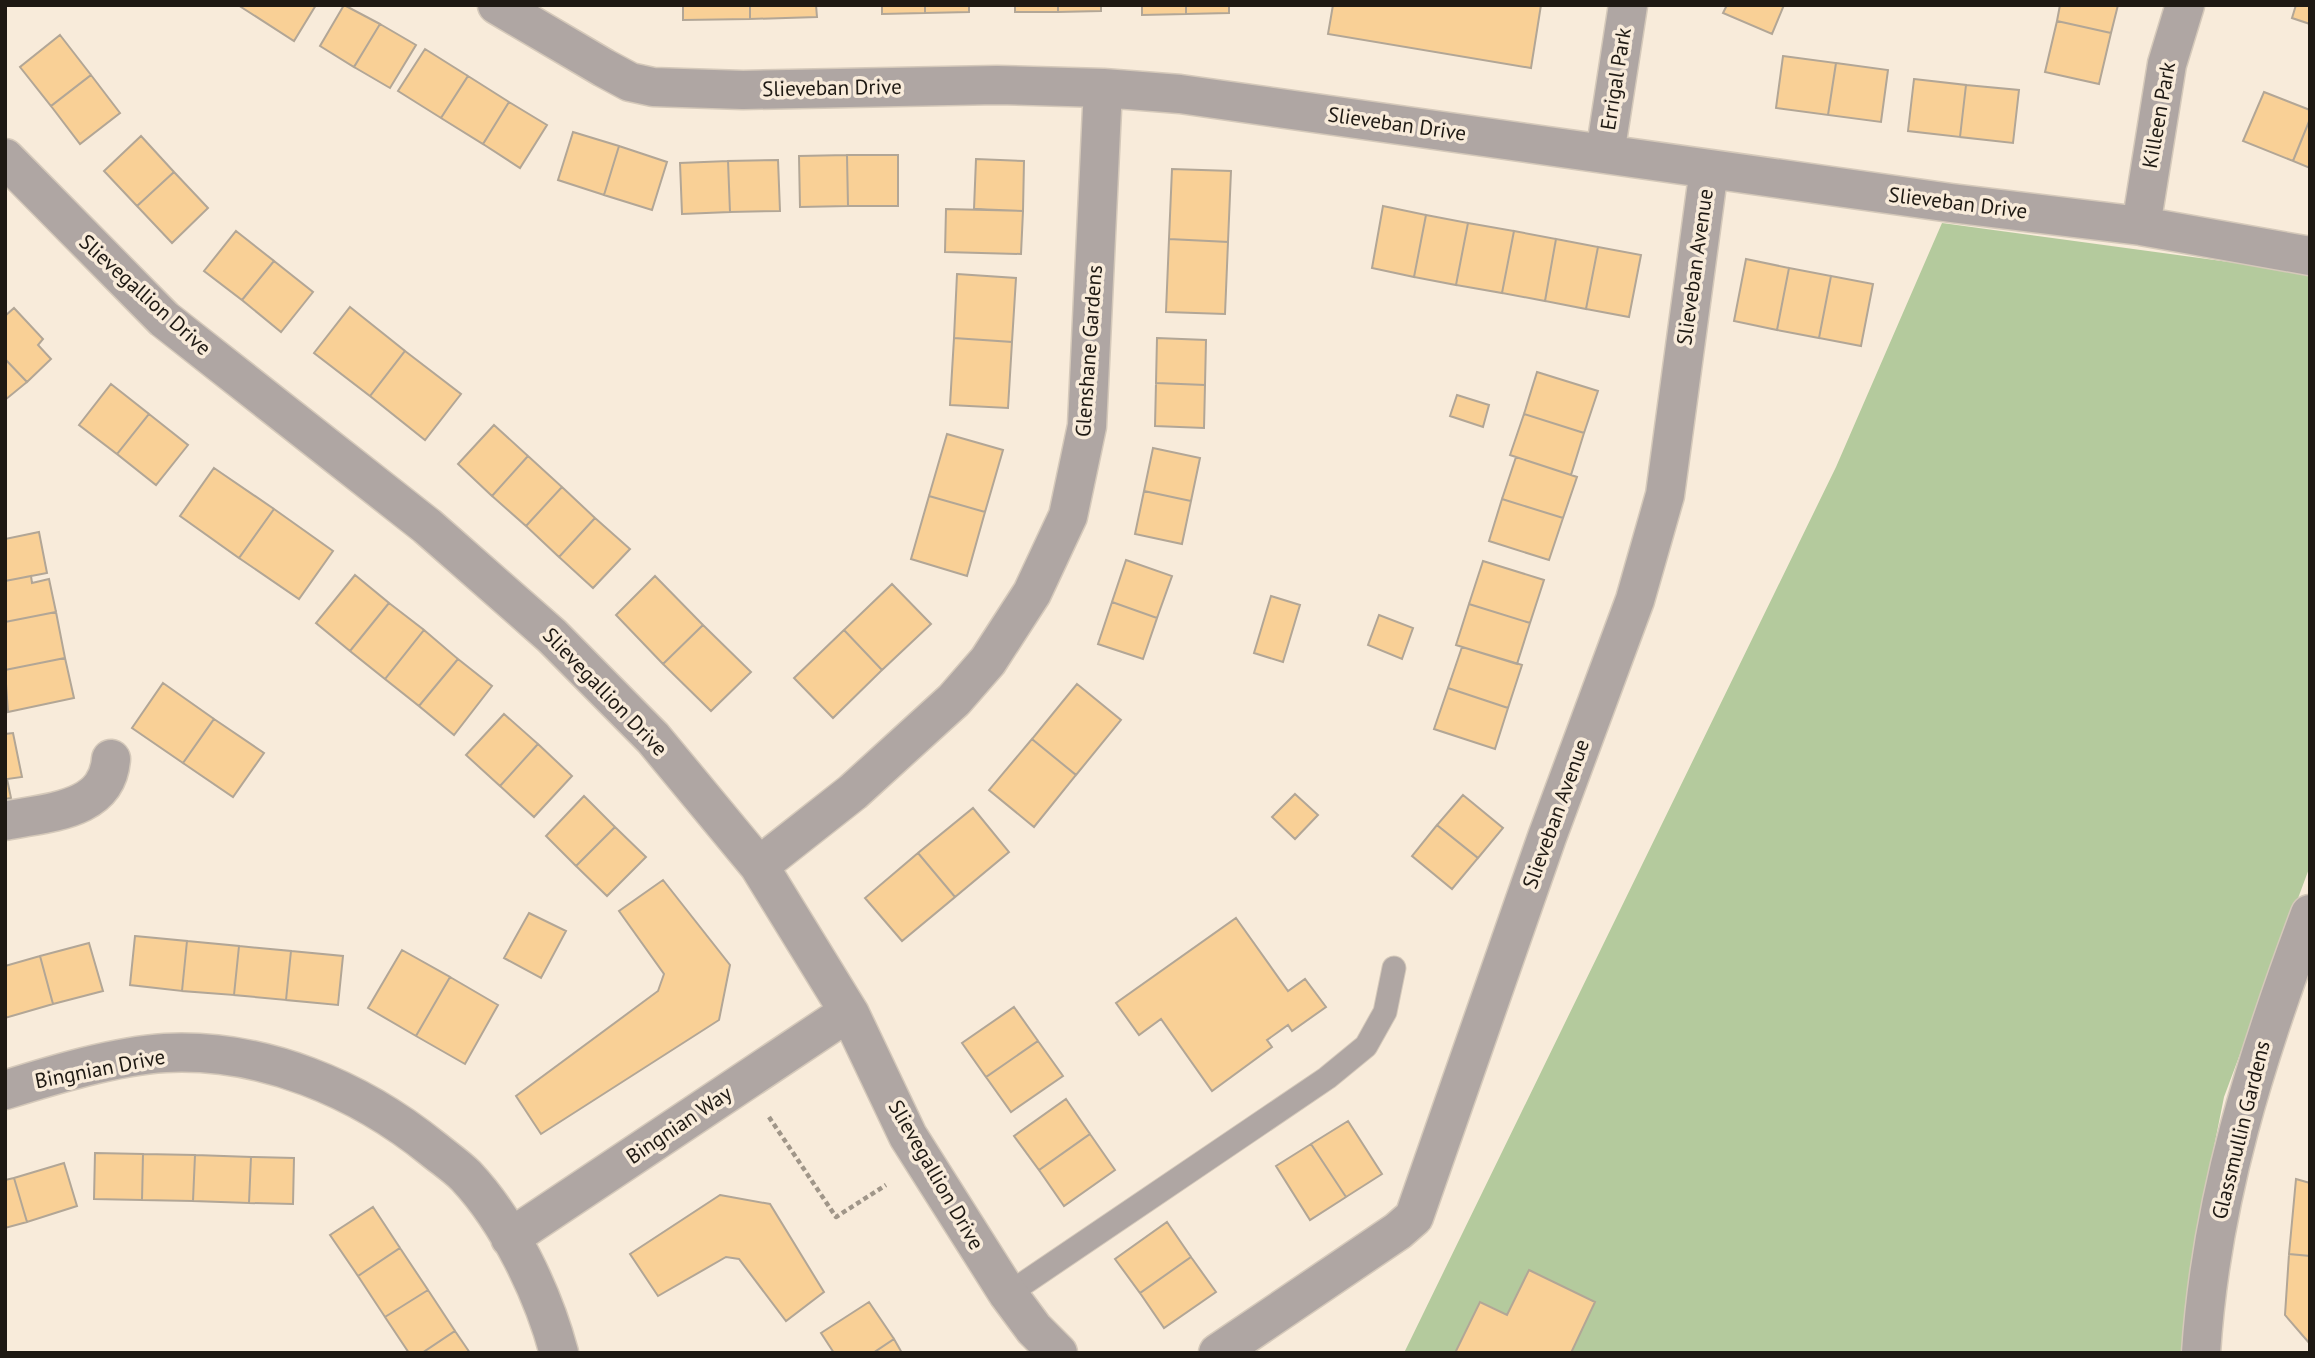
<svg xmlns="http://www.w3.org/2000/svg" width="2315" height="1358" font-family="'PT Sans',sans-serif">
<rect width="100%" height="100%" fill="#f8ebda"/>
<path fill="#b4ca9d" d="M 1942,223 L 2310,273 L 2310,866 L 2224,1097 L 2193,1251 L 2181,1353 L 1404,1353 L 1836,467 Z"/>
<path fill="#f9d096" stroke="#b2a696" stroke-width="2" d="M 238,5 L 316,5 L 294,41 Z
M 344,5 L 380,24 L 354,67 L 320,46 Z
M 683,5 L 750,5 L 750,19 L 683,20 Z
M 750,5 L 816,5 L 817,17 L 750,19 Z
M 882,5 L 925,5 L 925,13 L 882,14 Z
M 925,5 L 969,5 L 969,12 L 925,13 Z
M 1015,5 L 1058,5 L 1058,12 L 1015,12 Z
M 1058,5 L 1101,5 L 1101,11 L 1058,12 Z
M 1142,5 L 1186,5 L 1186,14 L 1142,15 Z
M 1186,5 L 1229,5 L 1229,13 L 1186,14 Z
M 1333,5 L 1541,5 L 1531,68 L 1328,34 Z
M 1727,5 L 1784,5 L 1772,34 L 1723,13 Z
M 2060,5 L 2118,5 L 2111,33 L 2057,21 Z
M 2296,5 L 2310,5 L 2310,24 L 2292,18 Z
M 2057,21 L 2111,33 L 2099,84 L 2045,72 Z
M 380,24 L 416,45 L 390,88 L 354,67 Z
M 60,35 L 91,75 L 51,106 L 20,67 Z
M 425,49 L 468,76 L 441,118 L 398,91 Z
M 1783,56 L 1836,63 L 1828,115 L 1776,108 Z
M 1836,63 L 1888,70 L 1881,122 L 1828,115 Z
M 91,75 L 120,113 L 80,144 L 51,106 Z
M 468,76 L 509,102 L 483,144 L 441,118 Z
M 1914,79 L 1966,85 L 1960,137 L 1908,131 Z
M 1966,85 L 2019,90 L 2013,143 L 1960,137 Z
M 2264,92 L 2310,110 L 2310,119 L 2293,161 L 2243,141 Z
M 509,102 L 547,125 L 520,168 L 483,144 Z
M 2310,119 L 2310,168 L 2293,161 Z
M 573,132 L 619,146 L 604,195 L 558,180 Z
M 141,136 L 174,172 L 137,206 L 104,171 Z
M 619,146 L 667,162 L 652,210 L 604,195 Z
M 847,155 L 898,155 L 898,206 L 848,206 Z
M 847,155 L 848,206 L 800,207 L 799,156 Z
M 976,159 L 1024,161 L 1023,211 L 974,209 Z
M 778,160 L 780,211 L 730,212 L 728,161 Z
M 728,161 L 730,212 L 682,214 L 680,163 Z
M 1172,169 L 1231,171 L 1228,242 L 1169,239 Z
M 174,172 L 208,208 L 172,243 L 137,206 Z
M 1383,206 L 1426,215 L 1414,277 L 1372,268 Z
M 946,209 L 1023,211 L 1021,254 L 945,252 Z
M 1426,215 L 1468,223 L 1456,285 L 1414,277 Z
M 1468,223 L 1514,231 L 1502,293 L 1456,285 Z
M 236,231 L 274,261 L 242,300 L 204,271 Z
M 1514,231 L 1556,239 L 1545,301 L 1502,293 Z
M 1169,239 L 1228,242 L 1225,314 L 1166,312 Z
M 1556,239 L 1598,247 L 1586,309 L 1545,301 Z
M 1598,247 L 1641,255 L 1629,317 L 1586,309 Z
M 1746,259 L 1789,268 L 1777,330 L 1734,321 Z
M 274,261 L 313,292 L 281,332 L 242,300 Z
M 1789,268 L 1831,276 L 1819,338 L 1777,330 Z
M 957,274 L 1016,278 L 1012,342 L 954,338 Z
M 1831,276 L 1873,284 L 1861,346 L 1819,338 Z
M 350,307 L 405,351 L 370,396 L 314,353 Z
M 14,308 L 43,339 L 38,345 L 51,359 L 27,382 L 5,359 L 5,316 Z
M 954,338 L 1012,342 L 1008,408 L 950,405 Z
M 1157,338 L 1206,340 L 1205,385 L 1156,383 Z
M 405,351 L 461,394 L 425,440 L 370,396 Z
M 5,359 L 27,382 L 5,400 Z
M 1537,372 L 1598,391 L 1584,433 L 1524,414 Z
M 1156,383 L 1205,385 L 1204,428 L 1155,426 Z
M 111,384 L 149,414 L 117,454 L 79,425 Z
M 1457,395 L 1489,405 L 1483,427 L 1450,416 Z
M 149,414 L 188,445 L 156,485 L 117,454 Z
M 1524,414 L 1584,433 L 1571,475 L 1510,455 Z
M 494,425 L 528,456 L 492,496 L 458,464 Z
M 947,434 L 1003,450 L 985,512 L 929,496 Z
M 1153,448 L 1200,458 L 1191,501 L 1144,491 Z
M 528,456 L 562,487 L 526,526 L 492,496 Z
M 1516,457 L 1577,477 L 1563,518 L 1502,499 Z
M 214,468 L 274,509 L 239,558 L 180,516 Z
M 562,487 L 595,518 L 559,557 L 526,526 Z
M 1144,491 L 1191,501 L 1182,544 L 1135,534 Z
M 929,496 L 985,512 L 967,576 L 911,559 Z
M 1502,499 L 1563,518 L 1549,560 L 1489,541 Z
M 274,509 L 333,551 L 299,599 L 239,558 Z
M 595,518 L 630,549 L 593,588 L 559,557 Z
M 39,532 L 47,573 L 5,581 L 5,539 Z
M 1126,560 L 1172,576 L 1157,618 L 1112,602 Z
M 1483,561 L 1544,580 L 1530,623 L 1469,604 Z
M 355,575 L 389,603 L 350,651 L 316,623 Z
M 31,576 L 32,583 L 49,579 L 56,612 L 5,622 L 5,581 Z
M 655,576 L 703,625 L 663,664 L 616,615 Z
M 892,584 L 931,624 L 882,670 L 844,630 Z
M 1271,596 L 1300,605 L 1283,662 L 1254,653 Z
M 1112,602 L 1157,618 L 1143,659 L 1098,644 Z
M 389,603 L 424,630 L 385,679 L 350,651 Z
M 1469,604 L 1530,623 L 1517,664 L 1456,645 Z
M 56,612 L 65,658 L 5,670 L 5,622 Z
M 1379,615 L 1413,628 L 1402,659 L 1368,645 Z
M 703,625 L 751,672 L 711,711 L 663,664 Z
M 424,630 L 458,659 L 419,706 L 385,679 Z
M 844,630 L 882,670 L 833,718 L 794,678 Z
M 1462,647 L 1522,665 L 1508,708 L 1448,688 Z
M 65,658 L 74,698 L 8,712 L 5,670 Z
M 458,659 L 492,686 L 454,735 L 419,706 Z
M 163,683 L 214,719 L 183,763 L 132,728 Z
M 1077,684 L 1121,720 L 1076,775 L 1032,739 Z
M 1448,688 L 1508,708 L 1495,749 L 1434,729 Z
M 504,714 L 538,744 L 500,786 L 466,755 Z
M 214,719 L 264,753 L 233,797 L 183,763 Z
M 13,733 L 22,777 L 7,779 L 11,798 L 5,799 L 5,734 Z
M 1032,739 L 1076,775 L 1034,827 L 989,790 Z
M 538,744 L 572,776 L 534,817 L 500,786 Z
M 1295,794 L 1318,815 L 1295,839 L 1272,817 Z
M 1463,795 L 1503,828 L 1478,858 L 1437,825 Z
M 584,796 L 615,827 L 576,866 L 546,836 Z
M 973,808 L 1009,852 L 955,897 L 918,853 Z
M 1437,825 L 1478,858 L 1452,889 L 1412,856 Z
M 615,827 L 646,857 L 607,896 L 576,866 Z
M 918,853 L 955,897 L 902,941 L 865,898 Z
M 663,880 L 730,965 L 719,1020 L 541,1134 L 516,1096 L 658,991 L 664,974 L 619,911 Z
M 529,913 L 566,931 L 541,978 L 504,958 Z
M 1236,918 L 1288,991 L 1305,979 L 1326,1007 L 1292,1031 L 1288,1025 L 1267,1040 L 1272,1047 L 1212,1091 L 1161,1019 L 1139,1035 L 1116,1003 Z
M 135,936 L 187,941 L 182,991 L 130,985 Z
M 187,941 L 239,946 L 234,995 L 182,991 Z
M 89,943 L 103,991 L 53,1004 L 40,956 Z
M 239,946 L 291,951 L 286,1000 L 234,995 Z
M 402,950 L 450,977 L 416,1036 L 368,1008 Z
M 291,951 L 343,956 L 338,1005 L 286,1000 Z
M 40,956 L 53,1004 L 5,1018 L 5,966 Z
M 450,977 L 498,1005 L 465,1064 L 416,1036 Z
M 1014,1007 L 1038,1041 L 986,1077 L 962,1043 Z
M 1038,1041 L 1063,1076 L 1011,1112 L 986,1077 Z
M 1066,1099 L 1090,1134 L 1039,1170 L 1014,1136 Z
M 1348,1121 L 1382,1174 L 1346,1197 L 1311,1144 Z
M 1090,1134 L 1115,1170 L 1064,1206 L 1039,1170 Z
M 1311,1144 L 1346,1197 L 1310,1220 L 1276,1166 Z
M 95,1153 L 143,1154 L 142,1200 L 94,1199 Z
M 143,1154 L 195,1155 L 193,1201 L 142,1200 Z
M 195,1155 L 251,1157 L 249,1203 L 193,1201 Z
M 251,1157 L 294,1158 L 293,1204 L 249,1203 Z
M 64,1163 L 77,1206 L 27,1222 L 14,1178 Z
M 14,1178 L 27,1222 L 5,1228 L 5,1180 Z
M 2296,1179 L 2310,1183 L 2310,1256 L 2289,1254 Z
M 720,1195 L 770,1204 L 824,1292 L 786,1321 L 739,1259 L 726,1257 L 658,1296 L 630,1254 Z
M 373,1207 L 400,1248 L 358,1276 L 330,1235 Z
M 1167,1222 L 1191,1257 L 1140,1293 L 1115,1259 Z
M 400,1248 L 428,1290 L 385,1317 L 358,1276 Z
M 2289,1254 L 2310,1256 L 2310,1344 L 2285,1315 Z
M 1191,1257 L 1216,1292 L 1164,1328 L 1140,1293 Z
M 1529,1270 L 1595,1302 L 1571,1353 L 1455,1353 L 1480,1302 L 1507,1315 Z
M 428,1290 L 455,1331 L 422,1353 L 409,1353 L 385,1317 Z
M 869,1302 L 894,1339 L 873,1353 L 834,1353 L 821,1333 Z
M 455,1331 L 470,1353 L 422,1353 Z
M 894,1339 L 902,1353 L 873,1353 Z"/>
<g fill="none" stroke-linecap="round" stroke-linejoin="round">
<defs>
<path id="service" d="M 1008,1294 L 1327,1078 L 1366,1046 L 1385,1012 L 1394,968"/>
<path id="minor" d="M 497,5 L 604,68 L 630,82 L 653,87 L 743,90 L 997,85 L 1103,88 L 1180,94 L 1951,203 L 2141,226 L 2310,256
M 1605,154 L 1628,5
M 5,158 L 164,319 L 427,526 L 552,636 L 653,738 L 759,866 L 850,1014 L 908,1136 L 1008,1294 L 1034,1329 L 1058,1353
M 2141,226 L 2167,64 L 2185,5
M 5,821 C 47,812 107,812 111,759
M 759,866 L 853,792 L 954,700 L 988,661 L 1032,593 L 1068,516 L 1087,426 L 1103,88
M 5,1090 C 53,1075 115,1056 165,1053 C 263,1048 359,1089 433,1149 C 444,1158 456,1166 466,1176 C 509,1222 543,1293 559,1353
M 510,1238 L 832,1023 L 850,1014
M 1218,1353 L 1398,1231 L 1414,1217 L 1547,837 L 1635,600 L 1665,495 L 1709,169
M 2201,1353 C 2211,1198 2256,1058 2310,914"/>
</defs>
<use href="#service" stroke="#d5c9ba" stroke-width="25"/>
<use href="#minor" stroke="#d5c9ba" stroke-width="41"/>
<path stroke="#a09689" stroke-width="4.5" stroke-dasharray="5 3.5" stroke-linecap="butt" d="M 769,1117 L 836,1217 L 886,1185"/>
<use href="#service" stroke="#afa6a3" stroke-width="23"/>
<use href="#minor" stroke="#afa6a3" stroke-width="38"/>
</g>
<g text-anchor="middle" stroke-width="7" stroke-linejoin="round" paint-order="stroke">
<g font-size="21" fill="#1e1913" stroke="#f8ebda">
<text transform="translate(1616 79) rotate(-81)" y="7">Errigal Park</text>
<text transform="translate(832 88) rotate(-1)" y="7">Slieveban Drive</text>
<text transform="translate(2159 115) rotate(-80)" y="7">Killeen Park</text>
<text transform="translate(1397 124) rotate(8)" y="7">Slieveban Drive</text>
<text transform="translate(1958 203) rotate(7)" y="7">Slieveban Drive</text>
<text transform="translate(1695 267) rotate(-82)" y="7">Slieveban Avenue</text>
<text transform="translate(145 295) rotate(42)" y="7">Slievegallion Drive</text>
<text transform="translate(1089 351) rotate(-86)" y="7">Glenshane Gardens</text>
<text transform="translate(605 692) rotate(46)" y="7">Slievegallion Drive</text>
<text transform="translate(1556 814) rotate(-70)" y="7">Slieveban Avenue</text>
<text transform="translate(100 1069) rotate(-11)" y="7">Bingnian Drive</text>
<text transform="translate(679 1125) rotate(-34)" y="7">Bingnian Way</text>
<text transform="translate(2241 1130) rotate(-76)" y="7">Glassmullin Gardens</text>
<text transform="translate(936 1175) rotate(60)" y="7">Slievegallion Drive</text>
</g>
</g>
<rect width="2315" height="1358" fill="none" stroke="#1e1913" stroke-width="14"/>
</svg>
